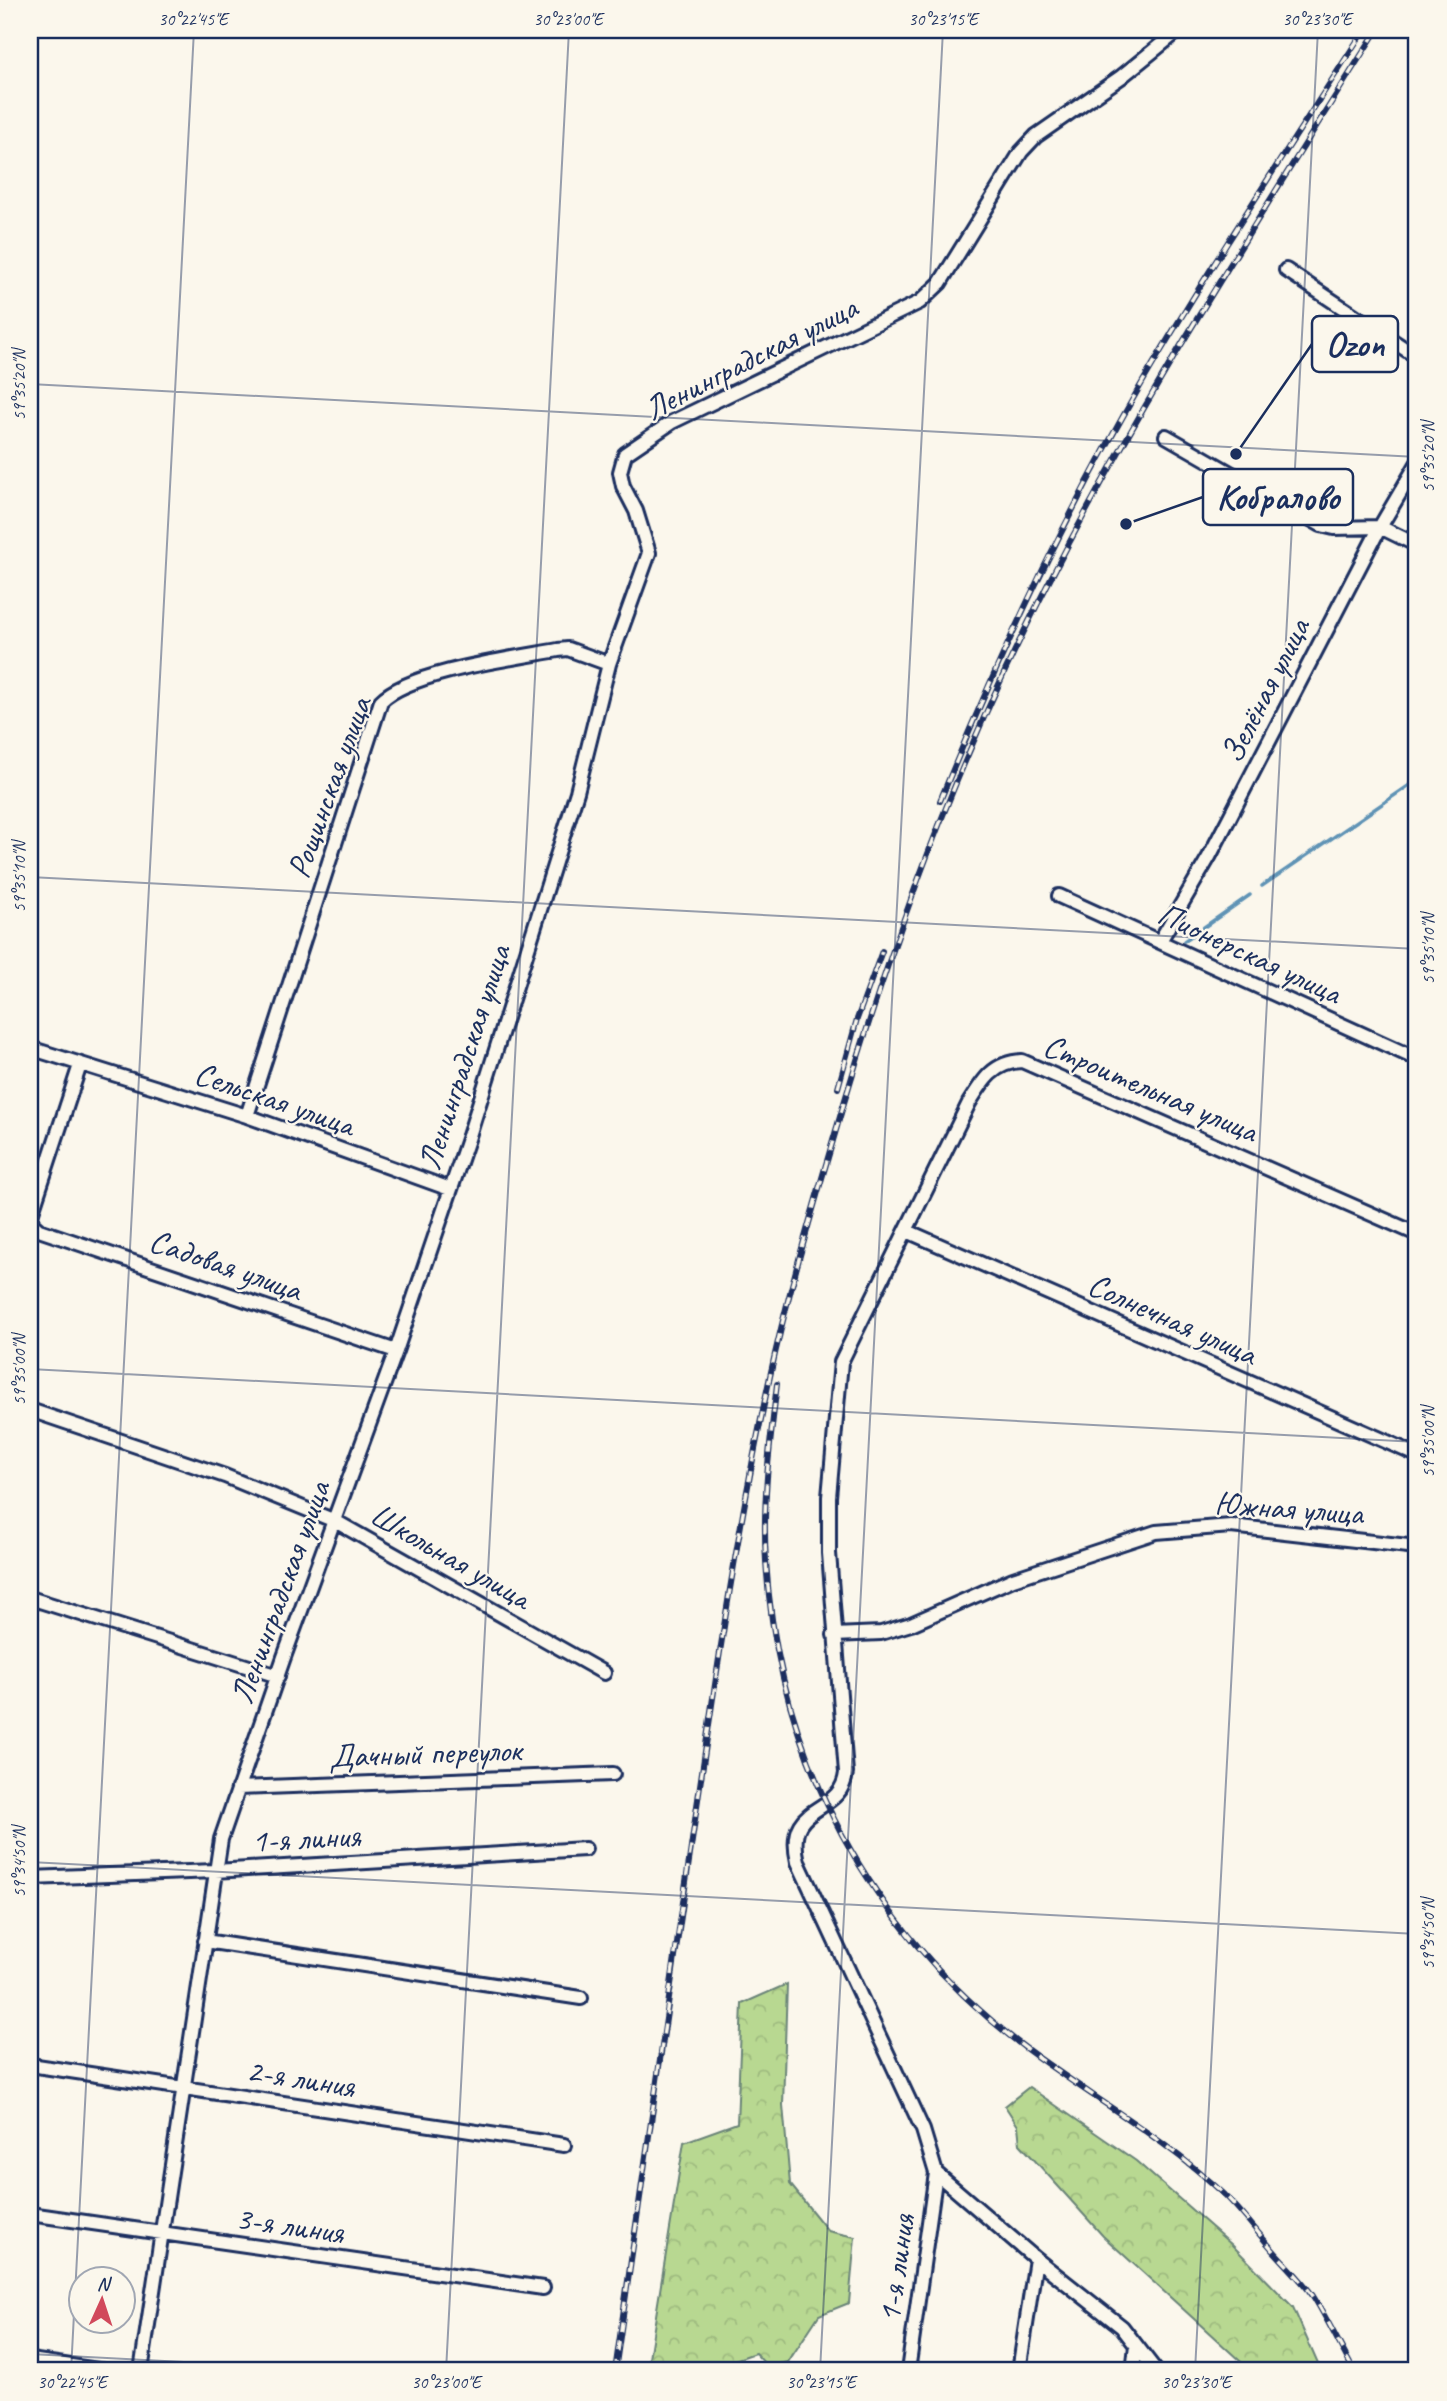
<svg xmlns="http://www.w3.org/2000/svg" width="1447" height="2401" font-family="Caveat,sans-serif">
<defs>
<pattern id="forest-crowns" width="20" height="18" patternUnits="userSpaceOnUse" patternTransform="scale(1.75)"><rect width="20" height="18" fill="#b8d891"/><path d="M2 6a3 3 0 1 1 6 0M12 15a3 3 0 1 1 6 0" fill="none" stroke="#9eba7f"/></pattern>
</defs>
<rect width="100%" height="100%" fill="#fbf7ec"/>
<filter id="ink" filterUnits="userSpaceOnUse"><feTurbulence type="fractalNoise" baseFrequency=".0143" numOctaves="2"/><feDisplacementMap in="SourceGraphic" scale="14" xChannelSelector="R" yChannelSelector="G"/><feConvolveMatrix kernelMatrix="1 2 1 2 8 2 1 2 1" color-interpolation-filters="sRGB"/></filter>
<g filter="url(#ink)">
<path fill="url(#forest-crowns)" stroke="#6a8478" stroke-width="2" d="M 787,1984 L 783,2105 L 790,2184 L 828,2231 L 855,2237 L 849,2303 L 819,2315 L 788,2362 L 767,2366 L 755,2353 L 703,2371 L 647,2371 L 684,2142 L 737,2123 L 742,2004 Z
M 1029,2087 L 1136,2161 L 1232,2245 L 1293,2307 L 1321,2371 L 1251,2371 L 1103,2236 L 1020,2144 L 1018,2126 L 1005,2106 Z"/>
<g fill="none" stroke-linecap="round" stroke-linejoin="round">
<path stroke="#5f93b5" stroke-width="3.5" d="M 1262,886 L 1417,780
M 1184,941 L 1250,895"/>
<defs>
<path id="minor" d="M 1286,270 L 1417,357
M 1166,436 L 1321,525 L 1334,528 L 1380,527 L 1417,545
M 1059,896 L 1417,1059
M 1160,941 L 1209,857 L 1380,527 L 1417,464
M 30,1048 L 247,1116 L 450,1189
M 80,1065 L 31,1215 L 32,1224 L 39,1230 L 396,1351
M 247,1116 L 381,701 C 409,672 515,658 558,650 L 568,649 L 609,664
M 907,1231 L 1417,1455
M 30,1410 L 225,1476 L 335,1521 L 604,1673
M 30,1598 L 278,1676
M 834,1635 L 881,1633 L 911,1624 L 1013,1579 L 1156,1532 L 1231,1526 L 1417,1547
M 238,1788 L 613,1774
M 30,1878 L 215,1871 L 585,1849
M 205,1941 L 581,1998
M 30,2065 L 564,2145
M 30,2214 L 543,2288
M 30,2360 L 105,2371
M 141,2371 L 221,1839 L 284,1657 L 396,1351 L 469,1136 L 577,792 L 609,664 L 649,553 L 636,511 L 623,486 L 620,472 L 625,454 L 672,422 L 920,302 L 940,283 L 1021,152 L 1036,136 L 1121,77 L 1179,30
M 908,2371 L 936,2173
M 1019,2371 L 1036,2259
M 1133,2371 L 1136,2346
M 1156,2371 L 1122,2327 L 1036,2259 L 936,2173 L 923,2130 L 798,1862 C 783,1800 841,1817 846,1773 L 829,1553 L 829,1497 L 841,1362 L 969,1103 C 983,1080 994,1062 1022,1061 L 1417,1234"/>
</defs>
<use href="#minor" stroke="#1b2f5e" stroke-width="18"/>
<use href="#minor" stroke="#fbf7ec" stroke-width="12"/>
<defs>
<path id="rail" d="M 940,801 C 999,656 1063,519 1142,383 C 1212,263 1289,147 1364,30
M 838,1088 L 857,1019 L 882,951
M 777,1384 C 770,1443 762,1502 766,1561 C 778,1758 870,1931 1028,2050 C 1093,2098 1166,2139 1225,2195 C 1242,2212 1257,2232 1273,2250 C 1286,2265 1302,2280 1313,2296 C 1328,2320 1340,2346 1354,2371
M 615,2371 C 642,2185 668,1999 696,1813 C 717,1669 738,1524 769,1381 C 789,1287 817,1195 844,1103 C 888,955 941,808 1006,669 C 1111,446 1246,238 1377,30"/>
</defs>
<use href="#rail" stroke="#1b2f5e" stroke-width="6"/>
<use href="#rail" stroke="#fbf7ec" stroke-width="3.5" stroke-dasharray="10" stroke-linecap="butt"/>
</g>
</g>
<path fill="none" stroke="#1b2f5e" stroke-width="2" stroke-opacity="0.45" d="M 30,384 L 1417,457M 30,877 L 1417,949M 30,1369 L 1417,1442M 30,1862 L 1417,1934M 30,2354 L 354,2371M 71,2371 L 194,30M 446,2371 L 569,30M 820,2371 L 943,30M 1195,2371 L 1318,30"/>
<g text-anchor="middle" stroke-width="5" stroke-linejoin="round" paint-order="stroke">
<g font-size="33" fill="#1b2f5e" stroke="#fbf7ec">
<text transform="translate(750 357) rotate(-27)" y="12">Ленинградская улица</text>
<text transform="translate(1264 690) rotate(-63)" y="12">Зелёная улица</text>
<text transform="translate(328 787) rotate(-70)" y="12">Рощинская улица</text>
<text transform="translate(1250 952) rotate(25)" y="12">Пионерская улица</text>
<text transform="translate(463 1057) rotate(-72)" y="12">Ленинградская улица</text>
<text transform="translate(1151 1087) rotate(23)" y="12">Строительная улица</text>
<text transform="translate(275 1098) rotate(19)" y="12">Сельская улица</text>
<text transform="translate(226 1264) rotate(19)" y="12">Садовая улица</text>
<text transform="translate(1173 1318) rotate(24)" y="12">Солнечная улица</text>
<text transform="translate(1289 1507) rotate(4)" y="12">Южная улица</text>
<text transform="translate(451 1555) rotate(30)" y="12">Школьная улица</text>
<text transform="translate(279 1592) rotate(-70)" y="12">Ленинградская улица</text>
<text transform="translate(425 1752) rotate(-2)" y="12">Дачный переулок</text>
<text transform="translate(306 1837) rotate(-3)" y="12">1-я линия</text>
<text transform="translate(301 2077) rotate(9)" y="12">2-я линия</text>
<text transform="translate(290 2224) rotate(8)" y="12">3-я линия</text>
<text transform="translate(895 2268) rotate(-82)" y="12">1-я линия</text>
</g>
</g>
<path fill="none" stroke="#1b2f5e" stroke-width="2.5" d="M1236 454L1312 344M1126 524L1203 497"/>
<g fill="#1b2f5e" stroke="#fbf7ec" stroke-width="2.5">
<circle cx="1236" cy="454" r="7"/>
<circle cx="1126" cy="524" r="7"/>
</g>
<g fill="#fbf7ec" stroke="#1b2f5e" stroke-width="2.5">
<rect x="1312" y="316" width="86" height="56" rx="7"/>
<rect x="1203" y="469" width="150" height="56" rx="7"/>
</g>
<g font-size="35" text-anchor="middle" font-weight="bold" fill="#1b2f5e">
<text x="1355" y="356">Ozon</text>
<text x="1278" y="509">Кобралово</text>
</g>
<rect width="1447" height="2401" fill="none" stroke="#fbf7ec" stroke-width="77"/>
<g transform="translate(102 2300) rotate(3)"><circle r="33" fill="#fbf7ec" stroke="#a1a7b3" stroke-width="2"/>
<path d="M0-5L12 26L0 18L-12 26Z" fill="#d1495b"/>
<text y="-10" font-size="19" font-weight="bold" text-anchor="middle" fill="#1b2f5e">N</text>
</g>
<rect x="38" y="38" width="1370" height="2324" fill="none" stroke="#1b2f5e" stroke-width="2.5"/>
<g font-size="18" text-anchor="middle" fill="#1b2f5e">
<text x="193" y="25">30°22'45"E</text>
<text x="568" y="25">30°23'00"E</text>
<text x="943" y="25">30°23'15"E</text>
<text x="1317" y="25">30°23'30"E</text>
<text transform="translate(19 385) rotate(-90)" y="6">59°35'20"N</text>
<text transform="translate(1428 457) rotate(-90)" y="6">59°35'20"N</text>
<text transform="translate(19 877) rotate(-90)" y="6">59°35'10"N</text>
<text transform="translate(1428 949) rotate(-90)" y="6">59°35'10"N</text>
<text transform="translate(19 1370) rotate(-90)" y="6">59°35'00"N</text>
<text transform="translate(1428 1442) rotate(-90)" y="6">59°35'00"N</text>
<text transform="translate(19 1862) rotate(-90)" y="6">59°34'50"N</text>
<text transform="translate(1428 1934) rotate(-90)" y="6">59°34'50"N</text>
<text x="72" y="2388">30°22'45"E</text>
<text x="446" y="2388">30°23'00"E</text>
<text x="821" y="2388">30°23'15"E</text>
<text x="1196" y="2388">30°23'30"E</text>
</g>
</svg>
